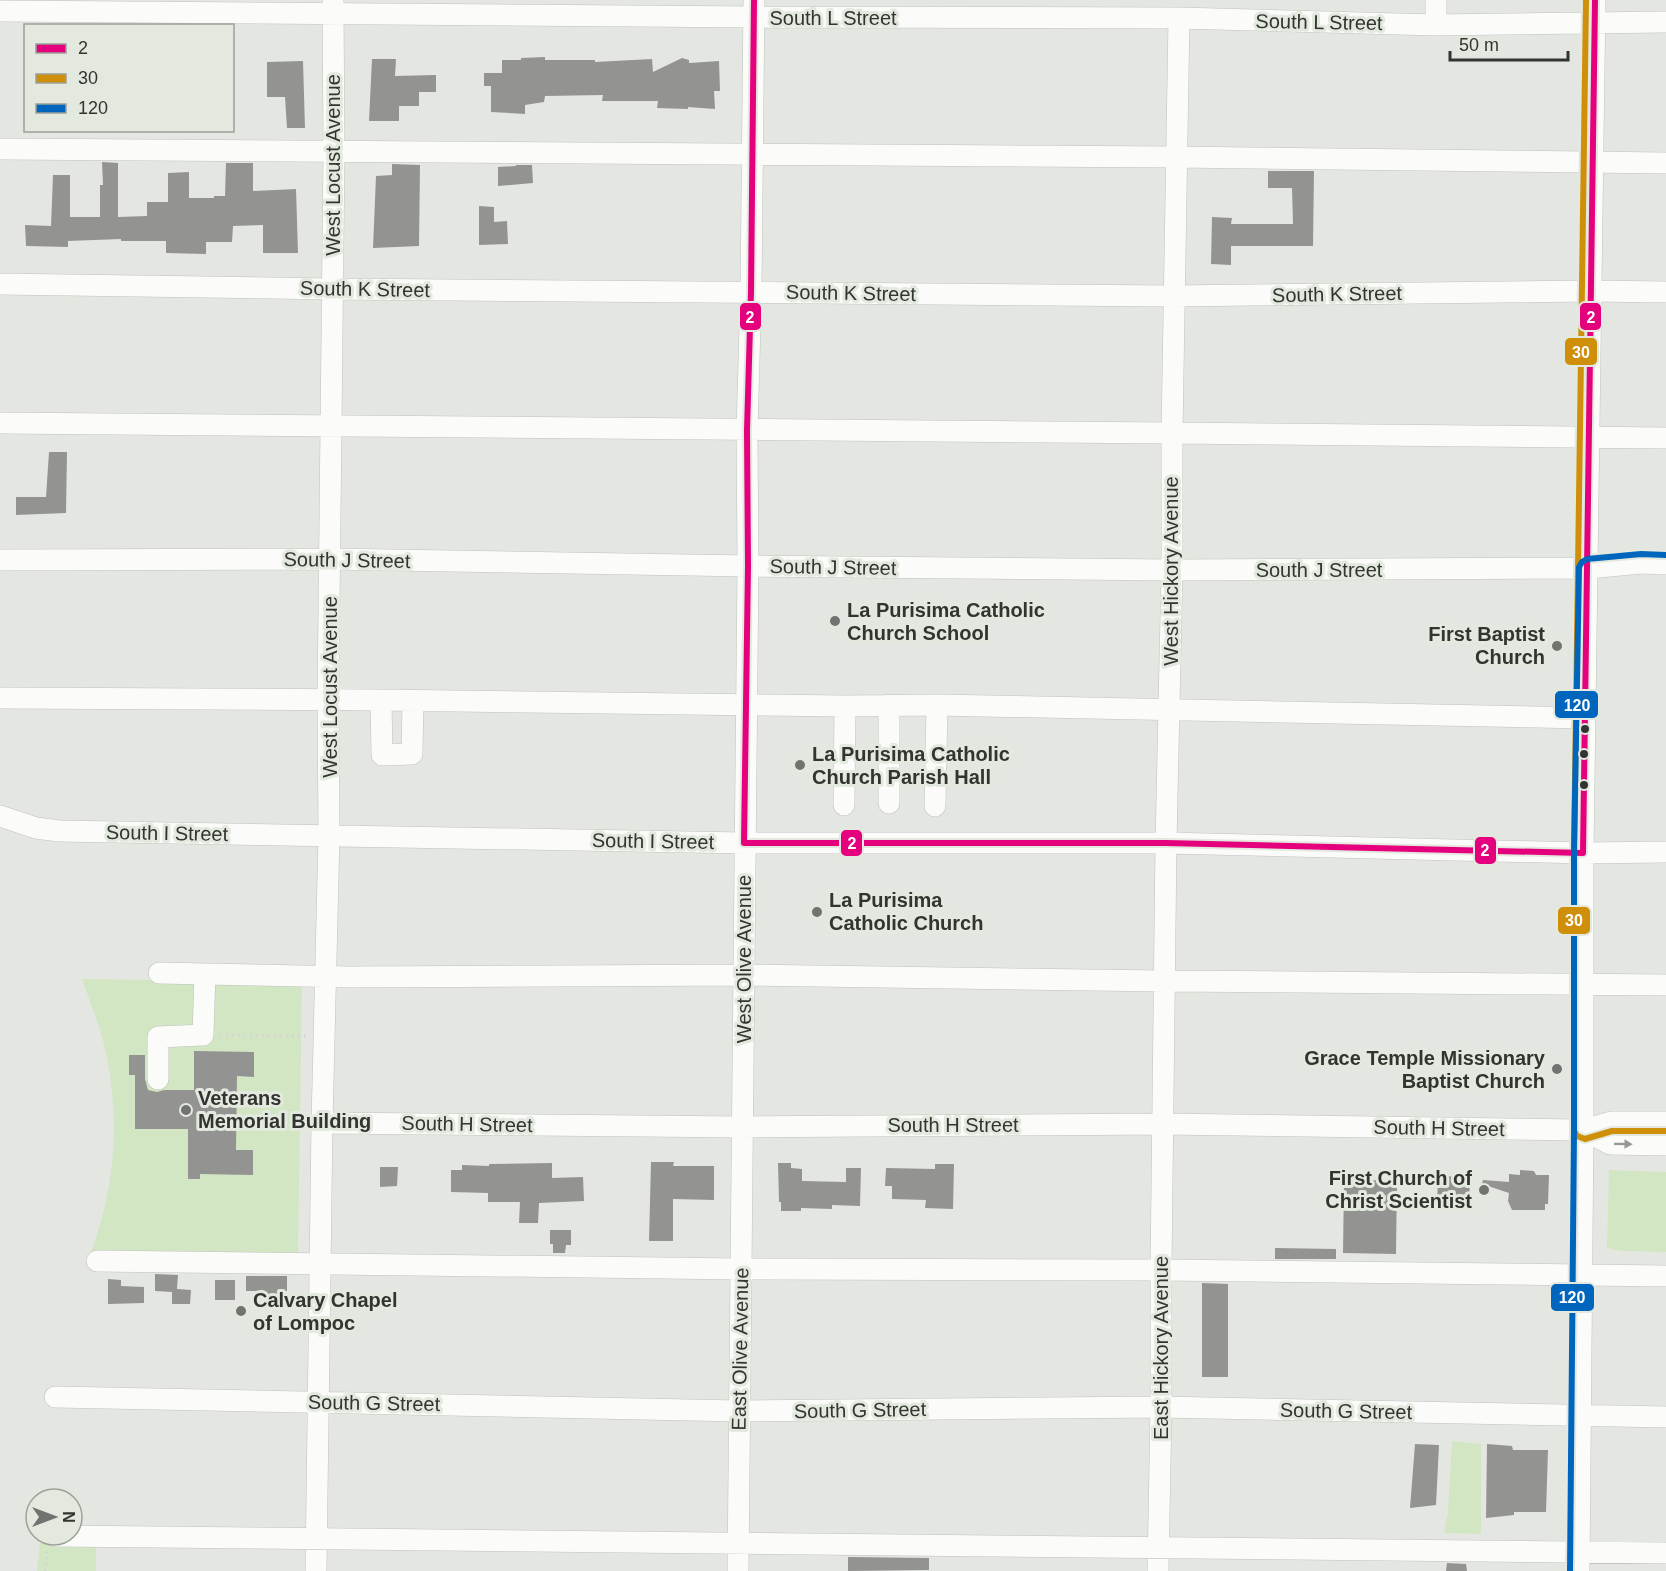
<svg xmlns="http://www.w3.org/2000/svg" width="1666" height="1571" font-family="Arial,sans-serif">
<rect width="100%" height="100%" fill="#e4e7e1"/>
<path fill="#d3e6c4" d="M 82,979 L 302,982 L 298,1255 L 91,1254 C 95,1239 101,1224 104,1209 C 116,1161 117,1108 107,1058 C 102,1031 91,1005 82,979 Z
M 1609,1170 L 1666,1172 L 1666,1252 L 1622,1251 L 1607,1248 Z
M 1452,1441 L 1481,1444 L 1481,1534 L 1444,1533 L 1448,1512 Z
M 40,1542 L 96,1543 L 96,1571 L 37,1571 Z"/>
<path fill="#939491" d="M 545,57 L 545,60 L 595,60 L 595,62 L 652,59 L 653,72 L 682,58 L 689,60 L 689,63 L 719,61 L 720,91 L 714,91 L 715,109 L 688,107 L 688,109 L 657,108 L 658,101 L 602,101 L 603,95 L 545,96 L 544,102 L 525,105 L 525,114 L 491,112 L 491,86 L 484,86 L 484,73 L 502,73 L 502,60 L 521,60 L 521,58 Z
M 372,59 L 396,59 L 395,76 L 436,75 L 436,92 L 419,92 L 419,106 L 399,106 L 399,121 L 369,121 Z
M 303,61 L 305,128 L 287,128 L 285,97 L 267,97 L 267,62 Z
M 102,162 L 118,163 L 118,217 L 147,216 L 147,202 L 168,202 L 168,173 L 189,172 L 189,198 L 214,198 L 214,196 L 225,196 L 226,163 L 253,163 L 253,191 L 296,189 L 298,253 L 263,253 L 263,225 L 233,226 L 232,242 L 206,242 L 206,254 L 166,253 L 166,241 L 121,241 L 121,239 L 68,241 L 68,247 L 26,246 L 25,225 L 51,226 L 53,175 L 70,175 L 70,217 L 100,217 L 100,185 L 103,185 Z
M 392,164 L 420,165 L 419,246 L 373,248 L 376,176 L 392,175 Z
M 516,165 L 532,165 L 533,183 L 498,186 L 498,167 L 516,166 Z
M 1268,171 L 1314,171 L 1313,246 L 1231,246 L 1231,265 L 1211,264 L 1212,217 L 1232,218 L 1231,224 L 1293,224 L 1292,188 L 1268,188 Z
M 479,206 L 494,207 L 494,222 L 507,221 L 508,244 L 479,245 Z
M 49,452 L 67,452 L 66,513 L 16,515 L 16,497 L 46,497 Z
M 194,1051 L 254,1052 L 254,1077 L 237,1076 L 236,1150 L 253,1150 L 253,1175 L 200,1174 L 200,1179 L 188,1179 L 188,1129 L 135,1129 L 135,1075 L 129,1075 L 129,1055 L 145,1055 L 145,1079 L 148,1090 L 157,1092 L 164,1090 L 194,1090 Z
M 651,1162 L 674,1162 L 673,1166 L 714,1166 L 714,1200 L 673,1199 L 673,1241 L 649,1241 Z
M 552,1163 L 552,1178 L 583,1177 L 584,1201 L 539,1203 L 538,1223 L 519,1223 L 520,1202 L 488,1202 L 488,1193 L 451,1192 L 451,1170 L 462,1170 L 462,1165 L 489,1166 L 489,1164 Z
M 778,1163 L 791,1163 L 791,1168 L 802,1169 L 802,1181 L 846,1182 L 846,1168 L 861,1168 L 860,1206 L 832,1205 L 832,1209 L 801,1208 L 801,1211 L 781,1211 L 781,1202 L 779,1202 Z
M 935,1164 L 954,1164 L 953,1209 L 925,1208 L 926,1200 L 892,1199 L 892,1186 L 885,1186 L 886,1168 L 935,1169 Z
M 380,1167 L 398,1167 L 397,1186 L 380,1187 Z
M 1520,1170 L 1534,1171 L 1536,1175 L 1549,1175 L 1548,1204 L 1545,1204 L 1545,1210 L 1512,1210 L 1508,1201 L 1509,1193 L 1482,1184 L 1483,1180 L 1509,1182 L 1509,1174 L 1520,1175 Z
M 1438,1176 L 1470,1177 L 1469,1206 L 1437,1206 Z
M 1372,1180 L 1397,1180 L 1396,1254 L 1343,1253 L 1344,1181 L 1372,1181 Z
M 550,1230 L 571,1230 L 571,1245 L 566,1245 L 565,1253 L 553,1253 L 553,1244 L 550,1244 Z
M 1275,1248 L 1336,1249 L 1336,1259 L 1275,1259 Z
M 155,1274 L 178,1275 L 177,1289 L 191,1290 L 190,1304 L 172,1304 L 172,1292 L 155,1291 Z
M 246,1276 L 287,1276 L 287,1291 L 281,1291 L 282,1300 L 264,1300 L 264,1291 L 246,1291 Z
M 108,1279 L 121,1280 L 121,1286 L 144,1287 L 144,1303 L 108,1304 Z
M 215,1280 L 235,1280 L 235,1300 L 215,1300 Z
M 1202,1283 L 1228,1284 L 1228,1377 L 1202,1377 Z
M 1415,1444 L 1439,1445 L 1436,1505 L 1410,1508 Z
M 1487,1444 L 1512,1446 L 1513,1450 L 1548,1450 L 1546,1512 L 1514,1512 L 1514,1515 L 1486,1518 Z
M 848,1557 L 929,1558 L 929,1570 L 848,1571 Z
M 1447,1563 L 1466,1564 L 1467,1571 L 1446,1571 Z"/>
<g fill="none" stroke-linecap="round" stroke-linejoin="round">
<defs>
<path id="minor" d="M 0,11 L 754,17 L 1179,18 L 1436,25 L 1666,22
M 1436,25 L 1436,0
M 0,149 L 1176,157 L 1666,163
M 0,284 L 333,289 L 1174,296 L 1592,291 L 1666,292
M 0,423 L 1172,433 L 1666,438
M 0,560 L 331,559 L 748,566 L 1172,570 L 1588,568 L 1642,563 L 1666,564
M 0,698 L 381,700 L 845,706 L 937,705 L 1585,718
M 381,700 L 382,755 L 412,754 L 413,701
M 889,705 L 889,803
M 844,805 L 845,706
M 935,806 L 937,705
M 0,816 L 36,828 L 59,831 L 744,843 L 1166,843 L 1583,853 L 1666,852
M 159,973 L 350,977 L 744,975 L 1164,981 L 1666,985
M 158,1079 L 158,1037 L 203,1035 L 205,974
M 322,1123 L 743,1127 L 1164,1124 L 1583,1130 L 1611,1122 L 1666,1122
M 1583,1130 L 1610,1144 L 1666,1145
M 97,1261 L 741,1269 L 1161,1270 L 1666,1276
M 55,1397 L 739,1411 L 1161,1407 L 1666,1417
M 55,1536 L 1666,1553
M 316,1571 L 322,1123 L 329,836 L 328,700 L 334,152 L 333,0
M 738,1571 L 748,566 L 747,430 L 751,292 L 754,0
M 1158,1571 L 1161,1407 L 1161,1270 L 1166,843 L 1172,570 L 1172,433 L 1179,18
M 1579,1571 L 1583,1130 L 1583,853 L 1595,0"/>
</defs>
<use href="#minor" stroke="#bfc2bd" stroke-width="22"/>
<path stroke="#d2d3d2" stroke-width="3" stroke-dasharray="1.5 4.5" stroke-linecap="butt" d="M 220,1035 L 306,1036
M 45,1571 L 47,1552"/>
<use href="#minor" stroke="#fbfbfa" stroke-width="21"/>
<defs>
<path id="bus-1" d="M 754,0 L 751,292 L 747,430 L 748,566 L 744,843 L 1166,843 L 1583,853 L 1595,0"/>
<path id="bus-2" d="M 1586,0 L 1574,853 L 1574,1131 L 1577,1136 L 1585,1139 L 1612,1131 L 1666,1131"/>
<path id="bus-3" d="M 1570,1571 L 1574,1130 L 1574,853 L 1579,567 L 1582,562 L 1587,559 L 1641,554 L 1666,555"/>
</defs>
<use href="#bus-1" stroke="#e3e9df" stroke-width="10"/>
<use href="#bus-2" stroke="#e3e9df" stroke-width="10"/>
<use href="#bus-3" stroke="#e3e9df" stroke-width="10"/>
<use href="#bus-1" stroke="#e5007d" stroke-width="6"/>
<use href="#bus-2" stroke="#d08f0a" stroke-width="6"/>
<use href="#bus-3" stroke="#0065bd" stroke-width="6"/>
</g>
<defs><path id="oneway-solid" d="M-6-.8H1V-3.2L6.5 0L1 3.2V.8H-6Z" transform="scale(1.5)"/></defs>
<use fill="#969896" href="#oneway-solid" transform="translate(1623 1144) rotate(1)"/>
<g fill="#70736f" stroke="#e3e9df" stroke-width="2">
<circle cx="835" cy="621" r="6"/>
<circle cx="1557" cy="646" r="6"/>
<circle cx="800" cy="765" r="6"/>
<circle cx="817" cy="912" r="6"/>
<circle cx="1557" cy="1069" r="6"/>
<circle cx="186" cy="1110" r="6"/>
<circle cx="1484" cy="1190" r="6"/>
<circle cx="241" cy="1311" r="6"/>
</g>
<g fill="#323431" stroke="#e3e9df" stroke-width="2">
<circle cx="1585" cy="729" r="5"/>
<circle cx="1584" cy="754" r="5"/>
<circle cx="1584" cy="785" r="5"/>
</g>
<g text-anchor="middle" stroke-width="6" stroke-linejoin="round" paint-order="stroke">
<g font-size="20" fill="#323431" stroke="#e3e9df">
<text x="833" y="25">South L Street</text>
<text transform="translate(1319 22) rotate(1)" y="7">South L Street</text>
<text transform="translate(333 165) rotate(-90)" y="7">West Locust Avenue</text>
<text transform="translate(365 289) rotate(1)" y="7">South K Street</text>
<text transform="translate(851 293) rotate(1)" y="7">South K Street</text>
<text transform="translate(1337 294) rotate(-1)" y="7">South K Street</text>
<text transform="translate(347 560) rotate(1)" y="7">South J Street</text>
<text transform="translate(833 567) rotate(1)" y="7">South J Street</text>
<text x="1319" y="577">South J Street</text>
<text transform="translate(1171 571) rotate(-90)" y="7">West Hickory Avenue</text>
<text transform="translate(330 687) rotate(-90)" y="7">West Locust Avenue</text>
<text transform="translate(167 833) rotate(1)" y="7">South I Street</text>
<text transform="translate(653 841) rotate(1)" y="7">South I Street</text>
<text transform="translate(744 959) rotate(-90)" y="7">West Olive Avenue</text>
<text transform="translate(467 1124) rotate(1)" y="7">South H Street</text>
<text x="953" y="1132">South H Street</text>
<text transform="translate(1439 1128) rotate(1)" y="7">South H Street</text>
<text transform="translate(1161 1348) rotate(-90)" y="7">East Hickory Avenue</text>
<text transform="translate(740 1349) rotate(-89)" y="7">East Olive Avenue</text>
<text transform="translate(374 1403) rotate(1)" y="7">South G Street</text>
<text transform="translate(860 1410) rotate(-1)" y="7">South G Street</text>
<text transform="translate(1346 1411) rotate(1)" y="7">South G Street</text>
</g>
<g font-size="20" font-weight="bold" fill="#323431" stroke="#e3e9df" text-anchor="start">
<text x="847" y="617">La Purisima Catholic<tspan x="847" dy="23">Church School</tspan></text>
<text x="1545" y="641" text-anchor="end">First Baptist<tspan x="1545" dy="23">Church</tspan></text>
<text x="812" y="761">La Purisima Catholic<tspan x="812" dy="23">Church Parish Hall</tspan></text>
<text x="829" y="907">La Purisima<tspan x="829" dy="23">Catholic Church</tspan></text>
<text x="1545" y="1065" text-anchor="end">Grace Temple Missionary<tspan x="1545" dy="23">Baptist Church</tspan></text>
<text x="198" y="1105">Veterans<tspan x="198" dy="23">Memorial Building</tspan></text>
<text x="1472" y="1185" text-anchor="end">First Church of<tspan x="1472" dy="23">Christ Scientist</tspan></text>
<text x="253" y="1307">Calvary Chapel<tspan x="253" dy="23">of Lompoc</tspan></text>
</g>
</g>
<g stroke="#e3e9df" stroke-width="2">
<rect x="1579" y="302" width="23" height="29" rx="6" fill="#e5007d"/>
<rect x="739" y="302" width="23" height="29" rx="6" fill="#e5007d"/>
<rect x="1564" y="337" width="34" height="29" rx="6" fill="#d08f0a"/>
<rect x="1554" y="690" width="45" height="29" rx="6" fill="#0065bd"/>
<rect x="840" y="829" width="23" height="28" rx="6" fill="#e5007d"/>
<rect x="1474" y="836" width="23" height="29" rx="6" fill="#e5007d"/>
<rect x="1557" y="906" width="34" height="29" rx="6" fill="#d08f0a"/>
<rect x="1550" y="1283" width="45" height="29" rx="6" fill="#0065bd"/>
</g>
<g font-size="16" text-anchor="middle" font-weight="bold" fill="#fff">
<text x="1591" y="323">2</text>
<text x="750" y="323">2</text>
<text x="1581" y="358">30</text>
<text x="1577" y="711">120</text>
<text x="852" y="849">2</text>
<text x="1485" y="856">2</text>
<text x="1574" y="926">30</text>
<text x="1572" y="1303">120</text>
</g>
<rect x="24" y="24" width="210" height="108" fill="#e3e9df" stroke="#9ca199" stroke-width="1.5"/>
<rect x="36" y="44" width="30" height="9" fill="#e5007d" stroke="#9ca199" stroke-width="1.5"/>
<text x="78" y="54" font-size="18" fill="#323431">2</text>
<rect x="36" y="74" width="30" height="9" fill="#d08f0a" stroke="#9ca199" stroke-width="1.5"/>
<text x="78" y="84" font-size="18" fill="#323431">30</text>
<rect x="36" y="104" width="30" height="9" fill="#0065bd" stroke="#9ca199" stroke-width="1.5"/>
<text x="78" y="114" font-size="18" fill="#323431">120</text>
<g transform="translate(54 1517) rotate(90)"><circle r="28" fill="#e3e9df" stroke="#9ca199" stroke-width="1.5"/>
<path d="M0-4.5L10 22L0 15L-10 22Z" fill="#70736f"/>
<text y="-9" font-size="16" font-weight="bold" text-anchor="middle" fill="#323431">N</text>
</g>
<path d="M1450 51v9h118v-9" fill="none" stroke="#323431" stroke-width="3"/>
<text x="1459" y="51" font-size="18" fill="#323431" stroke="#e3e9df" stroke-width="4.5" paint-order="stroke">50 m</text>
</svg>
